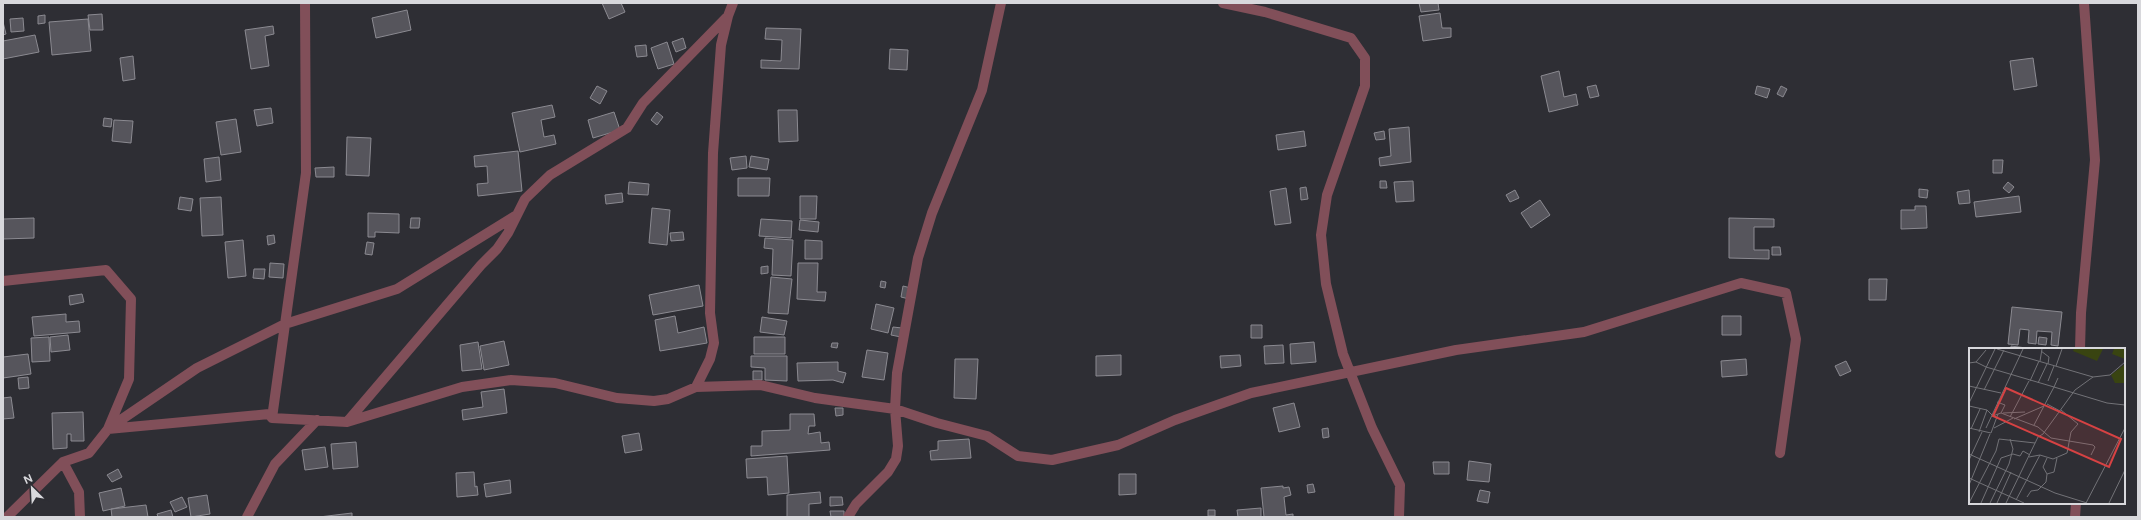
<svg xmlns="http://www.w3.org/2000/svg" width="2141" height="520" font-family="Figtree,sans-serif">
<rect width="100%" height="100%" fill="#2e2e34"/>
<path fill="#56555c" stroke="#8b8a91" d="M 602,3 L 621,3 L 625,12 L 609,19 Z
M 1419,3 L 1438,3 L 1439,10 L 1421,12 Z
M 407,10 L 411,30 L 376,38 L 372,18 Z
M 1440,13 L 1442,28 L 1451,28 L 1451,37 L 1423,41 L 1419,16 Z
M 102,14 L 103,30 L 90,30 L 88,15 Z
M 45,15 L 45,23 L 38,24 L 38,16 Z
M 23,18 L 24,31 L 11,32 L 10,19 Z
M 88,19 L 91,51 L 52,55 L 49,22 Z
M 3,22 L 6,34 L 3,35 Z
M 273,26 L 274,34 L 265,36 L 269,66 L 251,69 L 245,30 Z
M 766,28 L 801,29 L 799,69 L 761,68 L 761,60 L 781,61 L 782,40 L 765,39 Z
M 35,35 L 39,52 L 3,59 L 3,41 Z
M 683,38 L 686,48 L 676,52 L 672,42 Z
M 667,42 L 674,64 L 658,69 L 651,48 Z
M 646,45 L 647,56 L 637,57 L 635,46 Z
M 890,49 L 908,50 L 907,70 L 889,69 Z
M 133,56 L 135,79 L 123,81 L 120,58 Z
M 2033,58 L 2037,86 L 2014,90 L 2010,61 Z
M 1559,71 L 1564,97 L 1576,94 L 1578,105 L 1549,112 L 1541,76 Z
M 1596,85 L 1599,96 L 1590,98 L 1587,87 Z
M 597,86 L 607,91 L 600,104 L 590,98 Z
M 1757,86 L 1770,89 L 1767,98 L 1755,94 Z
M 1781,86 L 1787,89 L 1783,97 L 1777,94 Z
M 552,105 L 555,117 L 541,120 L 544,137 L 554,135 L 556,144 L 520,152 L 512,113 Z
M 271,108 L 273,123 L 257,126 L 254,110 Z
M 778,110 L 797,110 L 798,141 L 779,142 Z
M 614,112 L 620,130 L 593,138 L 588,120 Z
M 657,112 L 663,117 L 657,125 L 651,120 Z
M 104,118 L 112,119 L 111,127 L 103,126 Z
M 236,119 L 241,152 L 221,155 L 216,122 Z
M 114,120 L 133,121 L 131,143 L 112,141 Z
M 1409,127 L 1411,162 L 1380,166 L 1379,158 L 1391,156 L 1389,129 Z
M 1304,131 L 1306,146 L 1278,150 L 1276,135 Z
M 1384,131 L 1385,139 L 1376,140 L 1374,133 Z
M 347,137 L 371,138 L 369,176 L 346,175 Z
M 518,151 L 522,191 L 478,196 L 477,184 L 488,183 L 487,166 L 475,167 L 474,156 Z
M 746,156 L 747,168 L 732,170 L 730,158 Z
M 751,156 L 769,159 L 767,170 L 749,167 Z
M 219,157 L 221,180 L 206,182 L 204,159 Z
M 1993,160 L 2003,160 L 2002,173 L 1993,173 Z
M 334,167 L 334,177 L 316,177 L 315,168 Z
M 738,178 L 770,178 L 769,196 L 738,196 Z
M 1380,181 L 1386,181 L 1387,188 L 1380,188 Z
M 1413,181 L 1414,201 L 1396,202 L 1394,182 Z
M 629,182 L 649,184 L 648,195 L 628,194 Z
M 2008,182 L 2014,187 L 2009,193 L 2003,188 Z
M 1306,187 L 1308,199 L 1301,200 L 1300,188 Z
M 1286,188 L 1291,223 L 1275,225 L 1270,191 Z
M 1919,189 L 1928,190 L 1927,198 L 1919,197 Z
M 1515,190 L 1519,198 L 1510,202 L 1506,195 Z
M 1969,190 L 1970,203 L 1959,204 L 1957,192 Z
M 622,193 L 623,202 L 606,204 L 605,195 Z
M 800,196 L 817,196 L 816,219 L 800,219 Z
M 2019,196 L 2021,212 L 1976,217 L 1974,202 Z
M 180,197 L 193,199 L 191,211 L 178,209 Z
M 221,197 L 223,235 L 202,236 L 200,198 Z
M 1540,200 L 1550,215 L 1531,228 L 1521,213 Z
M 1915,206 L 1926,206 L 1927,228 L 1901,229 L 1901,210 L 1915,210 Z
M 652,208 L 670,210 L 667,245 L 649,243 Z
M 368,213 L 399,214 L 399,233 L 375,232 L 375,237 L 368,237 Z
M 34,218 L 34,238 L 3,239 L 3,219 Z
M 411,218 L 420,218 L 419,228 L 410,228 Z
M 1729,218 L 1774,219 L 1774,227 L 1754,227 L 1754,250 L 1769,250 L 1769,259 L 1729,258 Z
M 761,219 L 792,221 L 791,238 L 759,236 Z
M 800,220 L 819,222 L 818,232 L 799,230 Z
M 683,232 L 684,240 L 671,241 L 670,233 Z
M 274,235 L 275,243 L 268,245 L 267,236 Z
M 765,238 L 793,240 L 791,276 L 772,275 L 773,249 L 764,248 Z
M 243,240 L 246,276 L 228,278 L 225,242 Z
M 805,240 L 822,241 L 822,259 L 805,259 Z
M 367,242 L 374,243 L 372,255 L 365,254 Z
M 1772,247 L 1780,247 L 1781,255 L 1772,255 Z
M 270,263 L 284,264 L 283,278 L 269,277 Z
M 798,263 L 818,263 L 817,292 L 826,292 L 825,301 L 797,299 Z
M 768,266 L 768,273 L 761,274 L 761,267 Z
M 254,269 L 265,269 L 264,279 L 253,278 Z
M 771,277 L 792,279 L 788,314 L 768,313 Z
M 1869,279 L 1887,279 L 1886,300 L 1869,300 Z
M 881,281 L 886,282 L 885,288 L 880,287 Z
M 699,285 L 703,306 L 653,315 L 649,295 Z
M 903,286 L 911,288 L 909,299 L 901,297 Z
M 82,294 L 84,302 L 70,305 L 69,296 Z
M 876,304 L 894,308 L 888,333 L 871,329 Z
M 2012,307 L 2062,312 L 2058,346 L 2051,345 L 2052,332 L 2037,331 L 2036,344 L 2028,343 L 2029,330 L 2020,329 L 2018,345 L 2008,344 Z
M 66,314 L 66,322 L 79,321 L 80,332 L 34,336 L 32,317 Z
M 675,316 L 678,333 L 704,327 L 707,343 L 660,351 L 655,320 Z
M 1722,316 L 1741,316 L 1741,335 L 1722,335 Z
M 762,317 L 787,321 L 784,335 L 760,332 Z
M 1251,325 L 1262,325 L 1262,338 L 1251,338 Z
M 893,327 L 902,328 L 901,337 L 891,335 Z
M 68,335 L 70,350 L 51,352 L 50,337 Z
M 49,337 L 50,361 L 32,362 L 31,338 Z
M 754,337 L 785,337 L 785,354 L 754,354 Z
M 2039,337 L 2047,338 L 2046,345 L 2038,344 Z
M 504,341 L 509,365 L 484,370 L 480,346 Z
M 478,342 L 482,369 L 462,371 L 460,345 Z
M 1314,342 L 1316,362 L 1291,364 L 1290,344 Z
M 832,343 L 838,343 L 837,348 L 831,347 Z
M 1283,345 L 1284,363 L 1265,364 L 1264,346 Z
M 2011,346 L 2034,349 L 2011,349 Z
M 867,350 L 888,353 L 884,380 L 862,377 Z
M 28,354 L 31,374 L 3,378 L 3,357 Z
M 1121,355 L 1121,375 L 1096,376 L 1096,356 Z
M 1240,355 L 1241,366 L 1221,368 L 1220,356 Z
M 751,356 L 787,356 L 787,381 L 765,380 L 765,368 L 751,367 Z
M 955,359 L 978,359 L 976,399 L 954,398 Z
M 1746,359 L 1747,375 L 1722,377 L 1721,361 Z
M 1846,361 L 1851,371 L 1840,376 L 1835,366 Z
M 838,362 L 838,371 L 846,373 L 843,383 L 833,380 L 798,381 L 797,363 Z
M 753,371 L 762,371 L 762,380 L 753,380 Z
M 28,377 L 29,388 L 19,389 L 18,378 Z
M 504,389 L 507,413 L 463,420 L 462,410 L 483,407 L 481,392 Z
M 11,397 L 14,418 L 3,419 L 3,398 Z
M 1294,403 L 1300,427 L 1279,432 L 1273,408 Z
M 835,408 L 843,408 L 843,415 L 836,416 Z
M 83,412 L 84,441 L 71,441 L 71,434 L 67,434 L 67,448 L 53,449 L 52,413 Z
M 790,414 L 814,414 L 815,426 L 809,426 L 808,434 L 820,432 L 821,443 L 829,442 L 830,450 L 751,456 L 751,446 L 762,446 L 762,431 L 790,430 Z
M 1328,428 L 1329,437 L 1323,438 L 1322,429 Z
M 639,433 L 642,450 L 625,453 L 622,436 Z
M 969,439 L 971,458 L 931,460 L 930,451 L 938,450 L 938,441 Z
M 356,442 L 358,467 L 333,469 L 331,444 Z
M 325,447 L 328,467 L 305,470 L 302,450 Z
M 787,456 L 789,493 L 768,495 L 767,477 L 747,478 L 746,459 Z
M 1469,461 L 1491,464 L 1489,482 L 1467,480 Z
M 1433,462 L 1449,462 L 1449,474 L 1434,474 Z
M 118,469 L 122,477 L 112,482 L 107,475 Z
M 474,472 L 475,487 L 477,486 L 478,495 L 457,497 L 456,473 Z
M 1119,474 L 1136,474 L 1136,494 L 1119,495 Z
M 510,480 L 511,493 L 486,497 L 484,484 Z
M 1313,484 L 1315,492 L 1308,493 L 1307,485 Z
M 1283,486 L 1283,488 L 1289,487 L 1291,495 L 1284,497 L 1286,515 L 1293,514 L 1293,517 L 1264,517 L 1261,488 Z
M 121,488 L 125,506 L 103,511 L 99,493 Z
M 1480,490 L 1490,492 L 1488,503 L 1477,501 Z
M 820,492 L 821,503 L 809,504 L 809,517 L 787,517 L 787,495 Z
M 207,495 L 210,514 L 191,517 L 188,498 Z
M 182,497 L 187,507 L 175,512 L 170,502 Z
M 830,497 L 842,497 L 843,505 L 830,506 Z
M 146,505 L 148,517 L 112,517 L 111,509 Z
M 1261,508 L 1261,517 L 1238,517 L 1237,510 Z
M 171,510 L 173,517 L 158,517 L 157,514 Z
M 1208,510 L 1215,510 L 1215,516 L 1208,516 Z
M 830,511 L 844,511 L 844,517 L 831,517 Z
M 352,513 L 352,517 L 319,517 Z"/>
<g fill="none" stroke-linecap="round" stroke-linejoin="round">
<path stroke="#814f59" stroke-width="10" d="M 1223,3 L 1265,12 L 1351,38 L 1365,58 L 1365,86 L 1327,195 L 1321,235 L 1326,284 L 1343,354 L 1372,428 L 1400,485 L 1399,517
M 3,281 L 106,270 L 131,299 L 129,379 L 108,429
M 2080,349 L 2081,313 L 2095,160 L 2084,3
M 696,387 L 710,359 L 714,343 L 710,313 L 713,153 L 721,45 L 728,16 L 733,3
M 272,418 L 306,173 L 305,3
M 347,422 L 481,265 L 497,249 L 508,233 L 525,199 L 550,175 L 627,128 L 643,103 L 728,16
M 109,428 L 197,368 L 285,324 L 397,289 L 515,216
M 7,517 L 63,462
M 80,517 L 79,492 L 63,462 L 89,453 L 108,429 L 269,414 L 272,418 L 347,422 L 462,387 L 511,380 L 555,383 L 617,398 L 654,401 L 668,399 L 696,387 L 760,385 L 815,398 L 895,409 L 937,423 L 987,436 L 1018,456 L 1052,460 L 1118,445 L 1175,420 L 1251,393 L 1456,350 L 1584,332 L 1741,283 L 1786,293 L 1796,339 L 1780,453
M 247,517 L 275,464 L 317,420
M 848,517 L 856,504 L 888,472 L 896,459 L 898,446 L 895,409 L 897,373 L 918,258 L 932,213 L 982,90 L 1001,3
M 2075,517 L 2076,503"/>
</g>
<g transform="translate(1969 348)">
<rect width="156" height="156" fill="#2e2e34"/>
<path d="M 105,1 L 134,1 L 128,13 L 104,3 ZM 145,1 L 156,1 L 156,11 L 143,6 ZM 156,16 L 156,35 L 146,35 L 142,27 Z" fill="#394411"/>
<path fill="none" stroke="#727277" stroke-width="1" d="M 28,1 L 124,29M 72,3 L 80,9 L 79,16M 71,13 L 73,1M 7,14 L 17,2M 0,15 L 7,14 L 17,19M 87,18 L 93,1M 17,19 L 85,39 L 89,30M 61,33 L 70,13M 79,33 L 85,18M 69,35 L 78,16M 0,38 L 32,45M 15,42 L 35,2M 28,54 L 36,57 L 32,65M 0,55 L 26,1M 78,56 L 91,63M 0,58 L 18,62 L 24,68 L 29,66M 34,65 L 56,64M 41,69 L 60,33M 45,71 L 75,58M 65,77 L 85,39 L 138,55 L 156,57M 0,80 L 22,85 L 29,66 L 32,65 L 69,79 L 82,90 L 124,97 L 126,99 L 122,107M 17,80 L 54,1M 25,80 L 44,70M 2,81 L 11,61M 10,84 L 18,62M 0,106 L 86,145 L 118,155M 60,109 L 71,107 L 84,111 L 98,105 L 102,84 L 109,76 L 92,62M 0,112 L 13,84M 78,126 L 85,124 L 88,110M 0,130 L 55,155M 0,137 L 21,86M 58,149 L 62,143 L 69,142 L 77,134 L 78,126 L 74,119 L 78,110M 47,152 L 71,107M 0,155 L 27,103 L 30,91 L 66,95M 12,155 L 32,110 L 44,106 L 51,108 L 54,103 L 61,107M 21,155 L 40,116 L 44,101 L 41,91M 28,155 L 42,124M 37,155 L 69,89 L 74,86 L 106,42 L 124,29 L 141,27 L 156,14M 117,155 L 156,80M 140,155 L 156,122"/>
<path fill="#d64243" fill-opacity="0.15" stroke="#d64243" stroke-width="2" d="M 37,40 L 152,91 L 140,119 L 24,68 Z"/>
<rect width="156" height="156" fill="none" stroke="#d8d8dc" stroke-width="2"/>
</g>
<rect width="2141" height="520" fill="none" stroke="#d8d8dc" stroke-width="8"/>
<g transform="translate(32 488) rotate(336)" stroke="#2e2e34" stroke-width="3" paint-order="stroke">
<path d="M0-3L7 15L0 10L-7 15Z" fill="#d8d8dc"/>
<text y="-6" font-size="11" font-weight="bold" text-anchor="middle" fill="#d8d8dc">N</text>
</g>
</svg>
